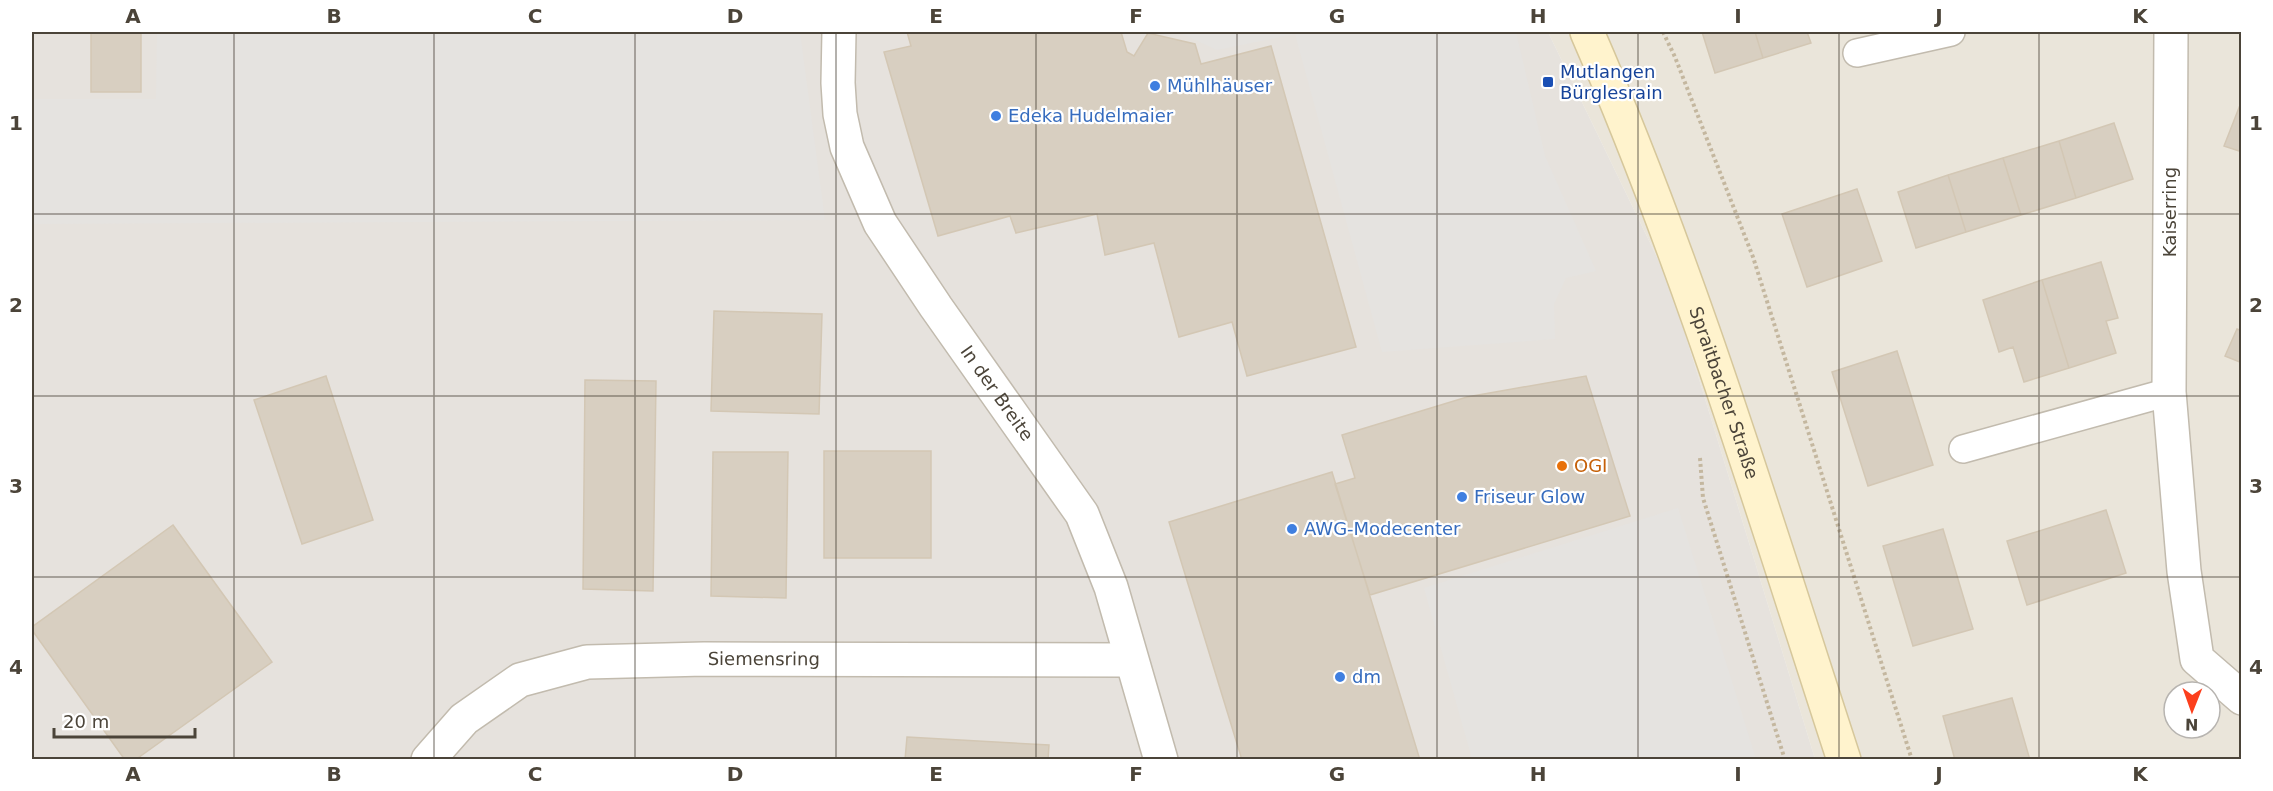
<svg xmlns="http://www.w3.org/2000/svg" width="2273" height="791" font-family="'DejaVu Sans',sans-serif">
<rect width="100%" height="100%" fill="#f6f3ec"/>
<path fill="#eae5da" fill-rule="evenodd" d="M 1548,32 L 2241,32 L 2241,759 L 1815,759 L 1670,284 ZM 2174,692 L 2210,692 L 2210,728 L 2174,728 Z"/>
<path fill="#e6e2dd" d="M 32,32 L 1548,32 L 1670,284 L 1815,759 L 32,759 Z"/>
<path fill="#e5e3e0" d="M 157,32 L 800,32 L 825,220 L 32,224 L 32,99 L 156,99 Z
M 1178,32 L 1516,32 L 1545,156 L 1596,271 L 1566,278 L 1554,304 L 1555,339 L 1382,352 L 1295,34 L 1217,50 Z
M 1678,508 L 1756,759 L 1472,759 L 1424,588 Z"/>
<path fill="#d8cfc1" stroke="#d3c7b4" stroke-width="1.5" d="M 91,32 L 141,32 L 141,92 L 91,92 Z
M 907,32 L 1121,32 L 1127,52 L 1134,56 L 1148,33 L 1195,44 L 1201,64 L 1271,46 L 1356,347 L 1247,376 L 1232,322 L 1179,337 L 1154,243 L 1105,255 L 1097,214 L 1016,233 L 1010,216 L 938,236 L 884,52 L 911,46 Z
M 1702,32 L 1755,32 L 1763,58 L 1715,73 Z
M 1755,32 L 1807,32 L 1811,43 L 1763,58 Z
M 2242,100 L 2242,152 L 2224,146 Z
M 2114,123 L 2133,179 L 2076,198 L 2059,141 Z
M 2059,141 L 2076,198 L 2021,215 L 2003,158 Z
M 2003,158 L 2021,215 L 1966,232 L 1948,175 Z
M 1948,175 L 1966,232 L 1916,248 L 1898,192 Z
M 1857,189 L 1882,261 L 1807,287 L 1782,214 Z
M 2101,262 L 2118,318 L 2106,321 L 2116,353 L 2069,368 L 2042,280 Z
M 2042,280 L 2069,368 L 2024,382 L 2013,347 L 1999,352 L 1983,300 Z
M 714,311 L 822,314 L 819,414 L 711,411 Z
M 2237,329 L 2242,331 L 2242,363 L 2225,356 Z
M 1897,351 L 1933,465 L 1868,486 L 1832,372 Z
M 326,376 L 373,520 L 302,544 L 254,400 Z
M 1586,376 L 1630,516 L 1370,595 L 1335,484 L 1355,478 L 1342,435 L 1467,397 Z
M 585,380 L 656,381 L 653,591 L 583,589 Z
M 824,451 L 931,451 L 931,558 L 824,558 Z
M 713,452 L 788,452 L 786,598 L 711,596 Z
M 1332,472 L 1420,760 L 1242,760 L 1169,522 Z
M 2106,510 L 2126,573 L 2027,605 L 2007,541 Z
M 173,525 L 272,662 L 135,760 L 125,760 L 32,630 L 32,627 Z
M 1943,529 L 1973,629 L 1913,646 L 1883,546 Z
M 2012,698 L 2030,760 L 1955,760 L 1943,716 Z
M 907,737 L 1049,745 L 1048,760 L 905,760 Z"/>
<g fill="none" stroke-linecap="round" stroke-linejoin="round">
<defs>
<path id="lane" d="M 1857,53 L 1951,32
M 1963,449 L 2169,392"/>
<g id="street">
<path id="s1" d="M 839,32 L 838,83 L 840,114 L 847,147 L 880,223 L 936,307 L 1082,514 L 1111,587 L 1161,760"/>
<path d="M 2171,32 L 2169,392 L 2184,571 L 2197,659 L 2242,698"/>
<path id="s2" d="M 428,760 L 464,719 L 520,680 L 587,662 L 704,659 L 1131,660"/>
</g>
<g id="secondary">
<path id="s3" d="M 1587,32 C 1690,268 1764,515 1844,760"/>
</g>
</defs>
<use href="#lane" stroke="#c2bbae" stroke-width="30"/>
<use href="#street" stroke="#c2bbae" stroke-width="36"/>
<use href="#secondary" stroke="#d6c79b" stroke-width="36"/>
<path stroke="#c4b79f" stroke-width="4" stroke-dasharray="3 3" stroke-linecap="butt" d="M 1663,32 L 1675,57 L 1753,257 L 1912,760
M 1700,458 L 1703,498 L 1785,760"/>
<use href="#lane" stroke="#fff" stroke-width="27"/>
<use href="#street" stroke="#fff" stroke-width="33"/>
<use href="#secondary" stroke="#fff3cd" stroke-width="33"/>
</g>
<path fill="none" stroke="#4b4439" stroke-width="1.5" stroke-opacity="0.55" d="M 234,32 L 234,760M 434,32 L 434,760M 635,32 L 635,760M 836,32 L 836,760M 1036,32 L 1036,760M 1237,32 L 1237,760M 1437,32 L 1437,760M 1638,32 L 1638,760M 1839,32 L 1839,760M 2039,32 L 2039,760M 32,214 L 2242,214M 32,396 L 2242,396M 32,577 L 2242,577"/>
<rect fill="#1a4fb4" stroke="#fff" stroke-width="2" x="1542" y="76" width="12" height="12" rx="3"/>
<g fill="#3f7fe0" stroke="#fff" stroke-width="2">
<circle cx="1155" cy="86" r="6"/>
<circle cx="996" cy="116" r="6"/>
<circle cx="1462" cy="497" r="6"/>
<circle cx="1292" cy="529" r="6"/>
<circle cx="1340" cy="677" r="6"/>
</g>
<circle fill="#e8710a" stroke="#fff" stroke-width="2" cx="1562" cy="466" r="6"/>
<g text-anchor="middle" stroke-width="4.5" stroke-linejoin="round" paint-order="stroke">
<g font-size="18" fill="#164399" stroke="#fff" text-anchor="start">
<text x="1560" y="78">Mutlangen<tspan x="1560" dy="21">Bürglesrain</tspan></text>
</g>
<g font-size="18" fill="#366cbe" stroke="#fff" text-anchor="start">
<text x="1167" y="92">Mühlhäuser</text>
<text x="1008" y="122">Edeka Hudelmaier</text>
<text x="1474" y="503">Friseur Glow</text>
<text x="1304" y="535">AWG-Modecenter</text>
<text x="1352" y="683">dm</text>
</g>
<g font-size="18" fill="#4b4439" stroke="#fff">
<text transform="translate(2170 212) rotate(-90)" y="6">Kaiserring</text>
<text dy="6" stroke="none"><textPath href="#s1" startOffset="405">In der Breite</textPath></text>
<text dy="6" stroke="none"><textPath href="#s3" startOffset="386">Spraitbacher Straße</textPath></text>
<text dy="6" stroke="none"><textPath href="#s2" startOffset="369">Siemensring</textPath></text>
</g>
<g font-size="18" fill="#c56008" stroke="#fff" text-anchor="start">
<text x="1574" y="472">OGI</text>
</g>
</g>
<rect width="2273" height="791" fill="none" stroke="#ffffff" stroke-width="66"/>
<g transform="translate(2192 710) rotate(181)"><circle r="28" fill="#ffffff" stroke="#b7b4b0" stroke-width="1.5"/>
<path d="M0-4.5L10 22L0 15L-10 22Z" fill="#fc3f1d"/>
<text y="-9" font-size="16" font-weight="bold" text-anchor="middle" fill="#4b4439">N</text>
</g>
<path d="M54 728v9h141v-9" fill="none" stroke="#4b4439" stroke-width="3"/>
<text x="63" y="728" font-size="18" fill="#4b4439" stroke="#ffffff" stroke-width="4.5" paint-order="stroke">20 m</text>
<rect x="33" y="33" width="2207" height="725" fill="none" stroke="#4b4439" stroke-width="2"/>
<g font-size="20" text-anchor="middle" font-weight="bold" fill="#4b4439">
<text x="133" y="23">A</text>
<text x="334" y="23">B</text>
<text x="535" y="23">C</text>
<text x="735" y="23">D</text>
<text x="936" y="23">E</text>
<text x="1136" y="23">F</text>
<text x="1337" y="23">G</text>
<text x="1538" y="23">H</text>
<text x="1738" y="23">I</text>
<text x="1939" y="23">J</text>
<text x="2140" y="23">K</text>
<text x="16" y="130">1</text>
<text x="2256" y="130">1</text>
<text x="16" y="312">2</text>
<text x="2256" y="312">2</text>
<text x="16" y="493">3</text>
<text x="2256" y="493">3</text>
<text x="16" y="674">4</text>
<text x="2256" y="674">4</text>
<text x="133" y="781">A</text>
<text x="334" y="781">B</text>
<text x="535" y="781">C</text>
<text x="735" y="781">D</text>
<text x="936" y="781">E</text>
<text x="1136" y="781">F</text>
<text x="1337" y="781">G</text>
<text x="1538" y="781">H</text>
<text x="1738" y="781">I</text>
<text x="1939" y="781">J</text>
<text x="2140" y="781">K</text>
</g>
</svg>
